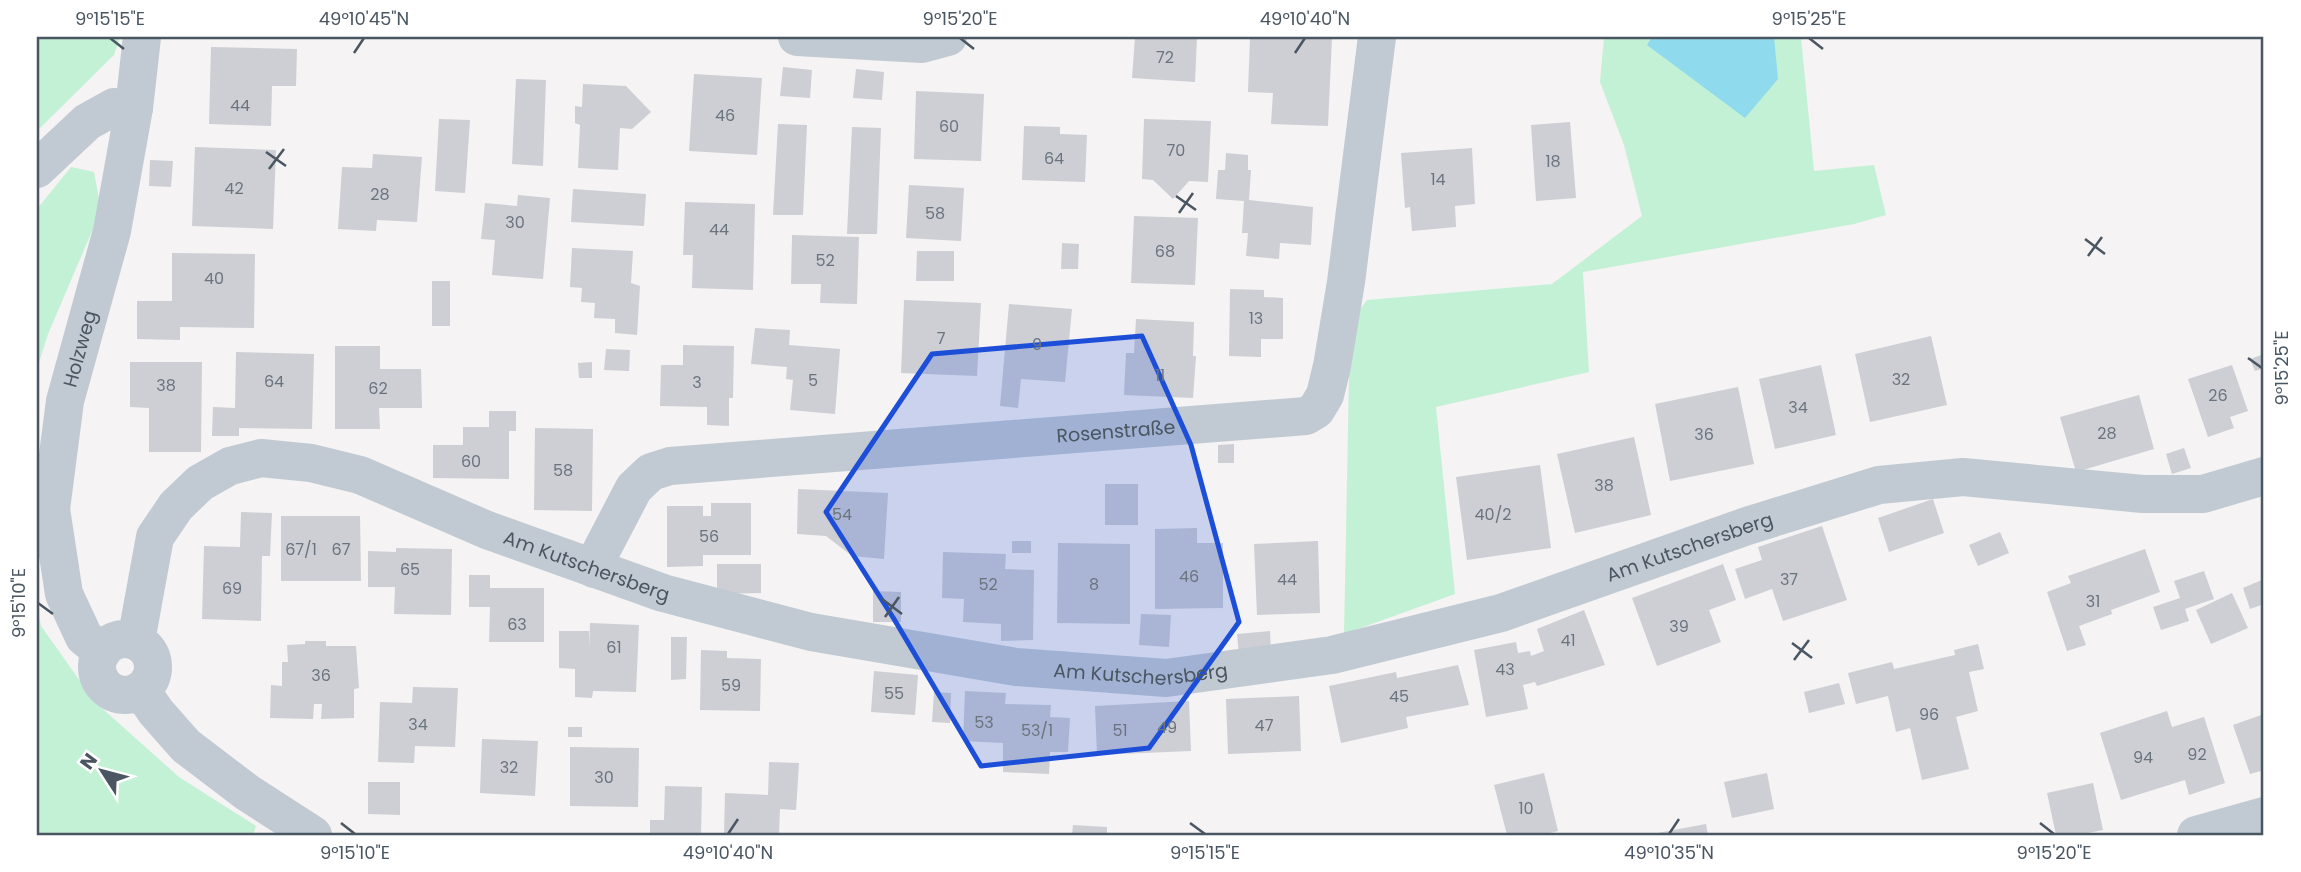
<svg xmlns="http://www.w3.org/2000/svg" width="2301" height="872" font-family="Poppins,sans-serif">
<rect width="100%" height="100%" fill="#f5f3f3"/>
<path fill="#c3f1d5" d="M 37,37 L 120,37 L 114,55 L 37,131 Z
M 1604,37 L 1801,37 L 1814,171 L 1874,165 L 1886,215 L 1854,224 L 1583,272 L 1589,372 L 1436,407 L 1455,594 L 1344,634 L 1350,323 L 1367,300 L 1552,284 L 1642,216 L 1624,145 L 1600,82 Z
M 71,167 L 94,172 L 101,210 L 48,334 L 37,369 L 37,209 Z
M 37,605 L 41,626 L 95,702 L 179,777 L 256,826 L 253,835 L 37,835 Z"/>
<path fill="#90daee" d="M 1652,37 L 1774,37 L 1778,79 L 1745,118 L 1647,45 Z"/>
<path fill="#cdcfd5" d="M 1135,37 L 1197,37 L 1195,82 L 1132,78 Z
M 1250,37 L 1332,37 L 1328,126 L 1271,124 L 1273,93 L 1248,92 Z
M 211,47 L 297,49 L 296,86 L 272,86 L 271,126 L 209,124 Z
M 783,67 L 812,70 L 810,98 L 780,96 Z
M 856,69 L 884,72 L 882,100 L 853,98 Z
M 694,74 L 762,78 L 757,155 L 689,151 Z
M 516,79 L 546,80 L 543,166 L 512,164 Z
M 583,84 L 626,86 L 651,112 L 632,129 L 620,128 L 618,170 L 578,168 L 580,125 L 575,123 L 575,106 L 582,107 Z
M 916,91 L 984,94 L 981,161 L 914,159 Z
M 439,119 L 470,120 L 465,193 L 435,191 Z
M 1144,119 L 1211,121 L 1208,182 L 1189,181 L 1173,199 L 1153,180 L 1142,179 Z
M 1570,122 L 1576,198 L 1536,201 L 1531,125 Z
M 778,124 L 807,125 L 803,215 L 773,215 Z
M 1024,126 L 1060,127 L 1060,134 L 1087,135 L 1085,182 L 1022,180 Z
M 852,127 L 881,128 L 877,234 L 847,234 Z
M 195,147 L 276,150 L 273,229 L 192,226 Z
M 1472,148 L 1475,204 L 1455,206 L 1456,227 L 1412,231 L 1410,207 L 1405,208 L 1401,153 Z
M 1226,153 L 1248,155 L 1248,170 L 1251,170 L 1249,200 L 1313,207 L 1311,245 L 1280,243 L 1279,259 L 1246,256 L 1248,233 L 1242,233 L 1244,201 L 1216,199 L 1218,170 L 1225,170 Z
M 373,154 L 422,157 L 417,222 L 377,220 L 376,231 L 338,229 L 342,167 L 372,168 Z
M 150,160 L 173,161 L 171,187 L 149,186 Z
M 909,185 L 964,188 L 961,241 L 906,238 Z
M 573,189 L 646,194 L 644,226 L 571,222 Z
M 518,195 L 550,198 L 543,279 L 492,275 L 495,240 L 481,239 L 485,203 L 517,206 Z
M 685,202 L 755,204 L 753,290 L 692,288 L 693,255 L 683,255 Z
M 1134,216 L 1198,218 L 1195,285 L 1131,283 Z
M 792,235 L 859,237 L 857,304 L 820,303 L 821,284 L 791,284 Z
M 1062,243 L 1079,244 L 1078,269 L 1061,269 Z
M 572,248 L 633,251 L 631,283 L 640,286 L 637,335 L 615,333 L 615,319 L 594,318 L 595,303 L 581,302 L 582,288 L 570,287 Z
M 917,251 L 954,251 L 954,281 L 916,281 Z
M 172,253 L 255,254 L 254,328 L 180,327 L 180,340 L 137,339 L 137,301 L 172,301 Z
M 432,281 L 450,281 L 450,326 L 432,326 Z
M 1230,289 L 1264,290 L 1264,297 L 1283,298 L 1283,339 L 1261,339 L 1261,357 L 1229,356 Z
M 904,300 L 981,303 L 977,376 L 901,373 Z
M 1009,304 L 1072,309 L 1065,382 L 1021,379 L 1018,408 L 1000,406 Z
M 1136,319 L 1194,322 L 1193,356 L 1196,356 L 1193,398 L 1124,395 L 1126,353 L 1134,353 Z
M 755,328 L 790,330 L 789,345 L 840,349 L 835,414 L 790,410 L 793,380 L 786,379 L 787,367 L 751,364 Z
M 1931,336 L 1947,405 L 1870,422 L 1855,354 Z
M 683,345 L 734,346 L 733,398 L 729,398 L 729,426 L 707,425 L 707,407 L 660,406 L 661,365 L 683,365 Z
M 335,346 L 380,346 L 380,369 L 421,369 L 422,408 L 379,408 L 380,429 L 335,429 Z
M 606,349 L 630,350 L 629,371 L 604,370 Z
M 236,352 L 314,354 L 312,429 L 239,428 L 239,436 L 212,436 L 213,407 L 235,408 Z
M 2264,354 L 2264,368 L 2255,371 L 2250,359 Z
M 130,362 L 202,362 L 201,452 L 149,452 L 149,408 L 130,407 Z
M 592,362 L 592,378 L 579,378 L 578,363 Z
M 1821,365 L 1836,435 L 1775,449 L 1759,379 Z
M 2232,365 L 2248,411 L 2230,417 L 2234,428 L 2208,437 L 2188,379 Z
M 1738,387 L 1754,464 L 1670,481 L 1655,404 Z
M 2139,395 L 2154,449 L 2076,472 L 2060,417 Z
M 489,411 L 516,411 L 516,431 L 509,431 L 509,479 L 433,478 L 433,445 L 463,445 L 463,427 L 489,427 Z
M 535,428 L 593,429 L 592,511 L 534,510 Z
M 1634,437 L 1651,515 L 1575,533 L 1557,454 Z
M 1234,444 L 1234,463 L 1218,463 L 1218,445 Z
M 2184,448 L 2191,468 L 2172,474 L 2166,454 Z
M 1540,465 L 1551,548 L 1467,560 L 1456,477 Z
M 1105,484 L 1138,484 L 1138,525 L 1105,525 Z
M 798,489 L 888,493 L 884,559 L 852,556 L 826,536 L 797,534 Z
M 1933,499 L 1944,533 L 1889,552 L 1878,518 Z
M 711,503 L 751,503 L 751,555 L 703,555 L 703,566 L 667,567 L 667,506 L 703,506 L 703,516 L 711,516 Z
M 241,512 L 272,513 L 270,556 L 262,556 L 261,621 L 202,619 L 204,546 L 240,547 Z
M 281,516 L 360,516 L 361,581 L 281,581 Z
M 1822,526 L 1847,600 L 1783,621 L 1772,589 L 1745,599 L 1735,569 L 1762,560 L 1758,547 Z
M 1197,528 L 1197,543 L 1223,543 L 1223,608 L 1155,609 L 1155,529 Z
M 2000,532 L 2009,553 L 1978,566 L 1969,545 Z
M 1012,541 L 1031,541 L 1031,553 L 1012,553 Z
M 1318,541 L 1320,613 L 1257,615 L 1254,544 Z
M 1058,543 L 1130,544 L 1130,624 L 1057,623 Z
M 396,548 L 452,549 L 451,615 L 394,614 L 395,587 L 368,587 L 368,551 L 396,552 Z
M 2145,549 L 2160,592 L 2111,610 L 2112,614 L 2079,626 L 2086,645 L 2067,651 L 2047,592 L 2071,583 L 2068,576 Z
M 943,552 L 1006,554 L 1005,569 L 1034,570 L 1033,640 L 1001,641 L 1001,624 L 963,622 L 964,599 L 942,598 Z
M 717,564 L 761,564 L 761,593 L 717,594 Z
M 1723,564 L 1736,600 L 1709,610 L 1721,642 L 1657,666 L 1632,598 Z
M 2204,571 L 2214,599 L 2185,609 L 2189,621 L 2161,630 L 2153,607 L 2180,598 L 2174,581 Z
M 469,575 L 490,575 L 490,588 L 544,588 L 544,642 L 489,642 L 490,607 L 469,607 Z
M 2264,579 L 2264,604 L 2250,609 L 2243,588 Z
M 873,591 L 901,592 L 901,622 L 873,622 Z
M 2232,593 L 2248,628 L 2211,644 L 2196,610 Z
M 1584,610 L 1605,665 L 1537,686 L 1535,682 L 1523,685 L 1528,709 L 1486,717 L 1474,650 L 1516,642 L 1518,653 L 1530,651 L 1531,656 L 1544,651 L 1537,629 Z
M 1141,614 L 1171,615 L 1169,647 L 1139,645 Z
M 590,623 L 639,625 L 636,692 L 593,691 L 592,698 L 575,697 L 575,669 L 559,668 L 559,631 L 589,631 L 589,649 Z
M 1270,631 L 1271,653 L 1239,656 L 1237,634 Z
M 671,637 L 687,637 L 686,679 L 671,680 Z
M 305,641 L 326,641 L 326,646 L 356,646 L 359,688 L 354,689 L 354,718 L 321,719 L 322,704 L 314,704 L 313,719 L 270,718 L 271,685 L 282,686 L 282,662 L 288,662 L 287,645 L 305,644 Z
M 1978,644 L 1984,669 L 1969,672 L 1978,711 L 1956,717 L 1969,769 L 1922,780 L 1910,728 L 1896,732 L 1888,696 L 1856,704 L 1848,673 L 1892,662 L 1894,669 L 1955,655 L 1954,650 Z
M 701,650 L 727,651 L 727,658 L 761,659 L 760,711 L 700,710 Z
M 1458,665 L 1469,705 L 1406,717 L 1408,728 L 1341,743 L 1329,686 L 1396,672 L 1397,678 Z
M 874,671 L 918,675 L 915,715 L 871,712 Z
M 1839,683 L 1845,704 L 1809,713 L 1804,692 Z
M 413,687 L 458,688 L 455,747 L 415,746 L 414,763 L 378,762 L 380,702 L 412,703 Z
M 965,691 L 1006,693 L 1005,704 L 1051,705 L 1050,717 L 1070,718 L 1068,752 L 1050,752 L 1049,774 L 1003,772 L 1003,743 L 963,741 Z
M 934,692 L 951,693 L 950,723 L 932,722 Z
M 1299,696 L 1301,751 L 1228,754 L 1226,699 Z
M 1189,701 L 1191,751 L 1097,755 L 1095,706 Z
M 2167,711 L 2172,727 L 2204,717 L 2225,783 L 2189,795 L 2185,780 L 2121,800 L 2100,733 Z
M 2264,714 L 2264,770 L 2250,774 L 2233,725 Z
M 568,727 L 582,727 L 582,737 L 568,737 Z
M 482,739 L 538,741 L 535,796 L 480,793 Z
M 570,747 L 639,748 L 638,807 L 570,806 Z
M 769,762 L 799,763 L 796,810 L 780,809 L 779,835 L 724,835 L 725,793 L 768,795 Z
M 1544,773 L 1558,831 L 1542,835 L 1507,835 L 1494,785 Z
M 1767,773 L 1774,809 L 1732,818 L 1724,782 Z
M 368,782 L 400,782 L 400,815 L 368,814 Z
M 2093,783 L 2103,830 L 2078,835 L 2056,835 L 2047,793 Z
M 665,786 L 702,787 L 701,835 L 650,835 L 650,820 L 664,820 Z
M 1706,824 L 1708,835 L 1652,835 L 1652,834 Z
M 1073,825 L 1107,827 L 1107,835 L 1072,835 Z"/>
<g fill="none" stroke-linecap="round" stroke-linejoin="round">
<g stroke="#c1cad2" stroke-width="38">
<path d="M 797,37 L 922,44 L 948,37"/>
<path d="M 37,169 L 87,122 L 114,107 L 134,108"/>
<path id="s1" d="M 594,569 L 598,557 L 634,488 L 651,472 L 670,466 L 1306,416 L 1316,410 L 1325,395 L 1332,366 L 1346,282 L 1377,37"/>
<circle cx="125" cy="667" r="28"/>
<path id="s2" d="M 136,641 L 155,537 L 176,506 L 200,483 L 230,466 L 261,458 L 311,463 L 360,475 L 487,530 L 663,593 L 811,632 L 1016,667 L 1166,678 L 1332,655 L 1501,613 L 1747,526 L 1879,485 L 1963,477 L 2143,494 L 2203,494 L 2264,476"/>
<path id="s3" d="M 102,652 L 84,637 L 64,594 L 51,509 L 65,401 L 112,231 L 134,108 L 142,37"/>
<path d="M 141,690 L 156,712 L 186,746 L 248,793 L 313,835"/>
</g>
<path stroke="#c1cad2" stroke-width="38" d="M 2196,835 L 2264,816"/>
</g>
<path fill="#1d4ed8" fill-opacity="0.2" stroke="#1d4ed8" stroke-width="5" stroke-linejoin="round" d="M 1142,336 L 1191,445 L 1239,622 L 1149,748 L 981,766 L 894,619 L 826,512 L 932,354 Z"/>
<path fill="none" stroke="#4a5661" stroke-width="2.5" d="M 110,38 L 124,49M 960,38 L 974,49M 1809,38 L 1823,49M 354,53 L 364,38M 1295,53 L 1305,38M 266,152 L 286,166M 269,169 L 284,149M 1176,196 L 1196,210M 1179,213 L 1193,193M 2085,239 L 2105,254M 2088,256 L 2102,237M 2248,358 L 2262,368M 882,599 L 902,614M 38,603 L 53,614M 885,617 L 899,597M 1792,643 L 1812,658M 1794,660 L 1809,640M 341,823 L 355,834M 1190,823 L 1205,834M 2040,823 L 2054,834M 728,834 L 738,819M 1669,834 L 1679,819"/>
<g text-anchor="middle" stroke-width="5" stroke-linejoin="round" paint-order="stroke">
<g font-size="16" fill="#6b747e">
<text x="1165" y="63">72</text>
<text x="240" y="111">44</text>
<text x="725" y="121">46</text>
<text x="949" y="132">60</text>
<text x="1176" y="156">70</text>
<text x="1054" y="164">64</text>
<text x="1553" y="167">18</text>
<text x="1438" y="185">14</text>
<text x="234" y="194">42</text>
<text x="380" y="200">28</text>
<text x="935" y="219">58</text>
<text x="515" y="228">30</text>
<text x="719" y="235">44</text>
<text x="1165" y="257">68</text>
<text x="825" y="266">52</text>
<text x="214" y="284">40</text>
<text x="1256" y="324">13</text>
<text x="941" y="344">7</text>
<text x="1037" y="350">9</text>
<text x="1160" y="381">11</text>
<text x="1901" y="385">32</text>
<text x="813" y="386">5</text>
<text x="274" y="387">64</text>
<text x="697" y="388">3</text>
<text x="166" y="391">38</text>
<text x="378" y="394">62</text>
<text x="2218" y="401">26</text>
<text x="1798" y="413">34</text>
<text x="2107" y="439">28</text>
<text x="1704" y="440">36</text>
<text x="471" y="467">60</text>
<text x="563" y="476">58</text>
<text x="1604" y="491">38</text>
<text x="842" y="520">54</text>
<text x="1493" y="520">40/2</text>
<text x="709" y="542">56</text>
<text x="301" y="555">67/1</text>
<text x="341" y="555">67</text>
<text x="410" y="575">65</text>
<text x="1189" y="582">46</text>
<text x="1287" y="585">44</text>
<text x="1789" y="585">37</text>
<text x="988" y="590">52</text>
<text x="1094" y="590">8</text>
<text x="232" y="594">69</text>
<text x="2093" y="607">31</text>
<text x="517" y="630">63</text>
<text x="1679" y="632">39</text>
<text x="1568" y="646">41</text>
<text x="614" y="653">61</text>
<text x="1505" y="675">43</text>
<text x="321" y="681">36</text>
<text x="731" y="691">59</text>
<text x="894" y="699">55</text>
<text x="1399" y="702">45</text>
<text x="1929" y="720">96</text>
<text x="984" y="728">53</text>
<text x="418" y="730">34</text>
<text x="1264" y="731">47</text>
<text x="1167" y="733">49</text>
<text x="1037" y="736">53/1</text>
<text x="1120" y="736">51</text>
<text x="2197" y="760">92</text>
<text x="2143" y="763">94</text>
<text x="509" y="773">32</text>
<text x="604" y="783">30</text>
<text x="1526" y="814">10</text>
</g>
<g font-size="19" fill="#4a5661" stroke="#fff">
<text dy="7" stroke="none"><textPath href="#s3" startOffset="320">Holzweg</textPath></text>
<text dy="7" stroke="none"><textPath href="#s1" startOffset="581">Rosenstraße</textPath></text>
<text dy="7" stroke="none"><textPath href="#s2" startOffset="1722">Am Kutschersberg</textPath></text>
<text dy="7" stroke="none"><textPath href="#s2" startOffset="588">Am Kutschersberg</textPath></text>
<text dy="7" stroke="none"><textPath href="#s2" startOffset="1155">Am Kutschersberg</textPath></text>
</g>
</g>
<rect width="2301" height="872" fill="none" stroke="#ffffff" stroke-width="77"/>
<g transform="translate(102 771) rotate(306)" stroke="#ffffff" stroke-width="5" paint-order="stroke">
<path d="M0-5L12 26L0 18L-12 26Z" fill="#4a5661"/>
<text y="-10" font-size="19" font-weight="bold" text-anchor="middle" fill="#4a5661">N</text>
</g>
<rect x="38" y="38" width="2224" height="796" fill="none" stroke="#4a5661" stroke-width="2.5"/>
<g font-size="18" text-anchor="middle" fill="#4a5661">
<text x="110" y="25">9°15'15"E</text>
<text x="364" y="25">49°10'45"N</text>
<text x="960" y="25">9°15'20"E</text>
<text x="1305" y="25">49°10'40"N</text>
<text x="1809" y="25">9°15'25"E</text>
<text transform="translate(2282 368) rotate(-90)" y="6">9°15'25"E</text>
<text transform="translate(19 603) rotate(-90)" y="6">9°15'10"E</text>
<text x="355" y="859">9°15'10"E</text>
<text x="728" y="859">49°10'40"N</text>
<text x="1205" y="859">9°15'15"E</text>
<text x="1669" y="859">49°10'35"N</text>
<text x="2054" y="859">9°15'20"E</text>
</g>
</svg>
